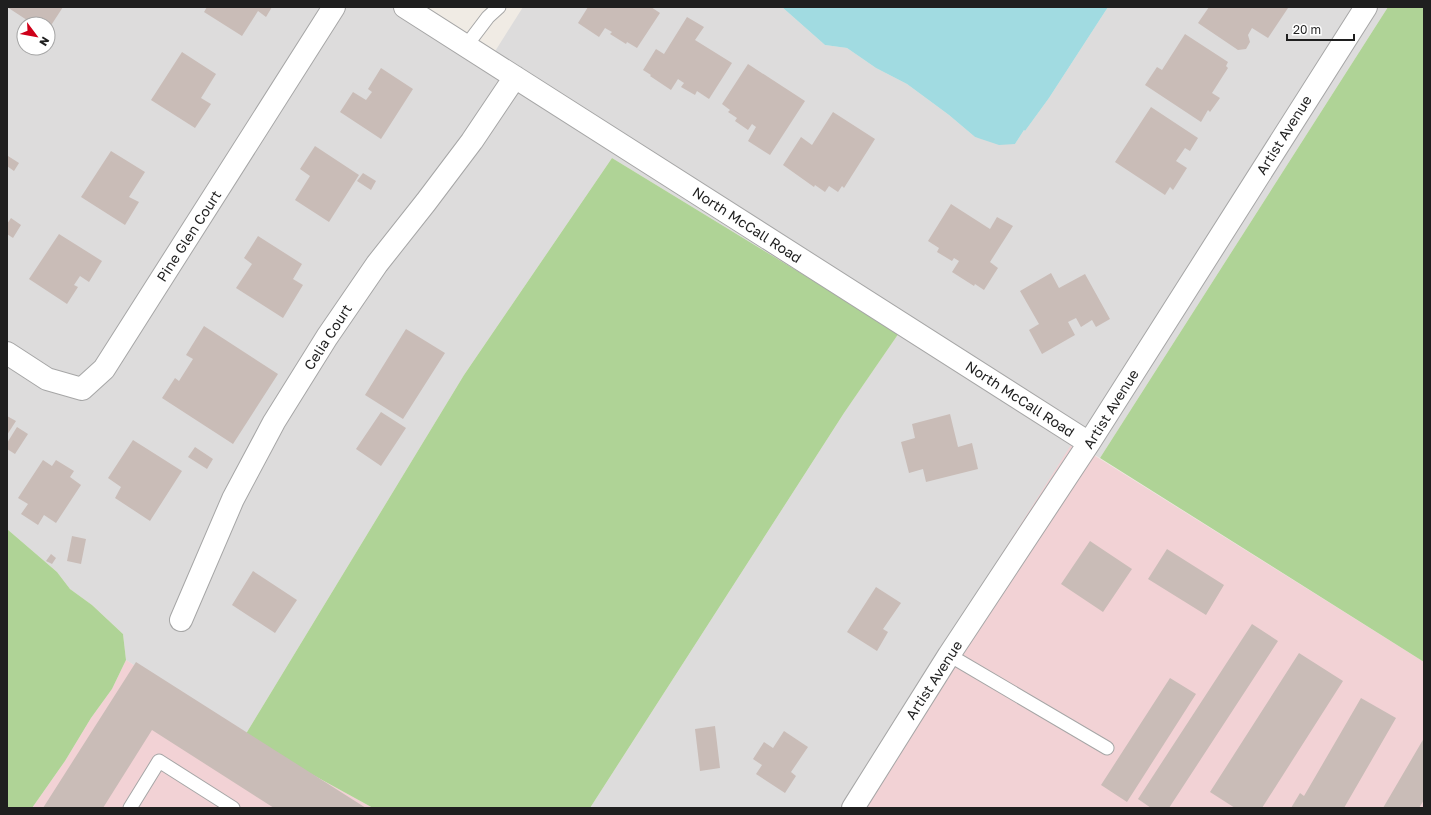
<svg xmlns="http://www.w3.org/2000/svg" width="1431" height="815" font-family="'Golos Text',sans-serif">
<rect width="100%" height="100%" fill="#f0ebe4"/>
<path fill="#dddcdc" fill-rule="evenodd" d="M 7,7 L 415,7 L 494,53 L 523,7 L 782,7 L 825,45 L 847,48 L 876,68 L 907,84 L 949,115 L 975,137 L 1015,144 L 1024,130 L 1025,131 L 1049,98 L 1108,7 L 1388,7 L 1100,458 L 1073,443 L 840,808 L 590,808 L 844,413 L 899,333 L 612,158 L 464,375 L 244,737 L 126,660 L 123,634 L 92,605 L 70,589 L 57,572 L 7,529 ZM 24,24 L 48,24 L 48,48 L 24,48 Z"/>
<path fill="#f2d2d5" d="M 1073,442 L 1424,662 L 1424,808 L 840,808 Z
M 126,660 L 244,737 L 373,808 L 32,808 L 65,761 L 91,718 L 112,689 Z"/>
<path fill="#afd396" d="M 1388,7 L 1424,7 L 1424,662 L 1100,458 Z
M 612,158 L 899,333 L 844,413 L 590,808 L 373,808 L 244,737 L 464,375 Z
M 7,529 L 57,572 L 70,589 L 92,605 L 123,634 L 126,660 L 112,689 L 91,718 L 65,761 L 32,808 L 7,808 Z"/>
<path fill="#a1dbe1" d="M 782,7 L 1108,7 L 1049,98 L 1025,131 L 1024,130 L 1015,144 L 999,145 L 975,137 L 949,115 L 907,84 L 876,68 L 847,48 L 825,45 Z"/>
<path fill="#c9bcb7" d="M 7,7 L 63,7 L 48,30 L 48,24 L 33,24 Z
M 207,7 L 272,7 L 266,17 L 258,11 L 242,36 L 204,12 Z
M 588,7 L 651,7 L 660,13 L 637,48 L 627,42 L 626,44 L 610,34 L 612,32 L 605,28 L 599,37 L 578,23 Z
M 1209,7 L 1287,7 L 1288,8 L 1268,38 L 1252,28 L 1248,35 L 1250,42 L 1246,49 L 1238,50 L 1198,23 Z
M 687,17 L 704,27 L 695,40 L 732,63 L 709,99 L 697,91 L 695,95 L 681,87 L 684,83 L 678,79 L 671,90 L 650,76 L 651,75 L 643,70 L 656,49 L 664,54 Z
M 22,26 L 24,27 L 24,37 L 17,33 Z
M 1185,34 L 1228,62 L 1226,66 L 1228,68 L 1212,93 L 1220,98 L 1210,112 L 1208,110 L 1201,122 L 1145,85 L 1157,67 L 1162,70 Z
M 182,52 L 216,74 L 201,98 L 211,104 L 195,128 L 151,100 Z
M 748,64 L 805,101 L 770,155 L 748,141 L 756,127 L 752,124 L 748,130 L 735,121 L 737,118 L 728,112 L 730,110 L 722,104 Z
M 381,68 L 413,89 L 381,139 L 340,112 L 353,92 L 366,100 L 372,92 L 368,89 Z
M 1151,107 L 1198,138 L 1190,151 L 1185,148 L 1176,161 L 1187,168 L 1173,190 L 1170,187 L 1165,195 L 1115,162 Z
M 833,112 L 875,139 L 844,188 L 842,186 L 838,192 L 829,186 L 825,192 L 815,185 L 814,187 L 783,165 L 801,137 L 812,145 Z
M 315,146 L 359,175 L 329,222 L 295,200 L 310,176 L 300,169 Z
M 111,151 L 145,172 L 129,197 L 139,202 L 125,225 L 81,197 Z
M 8,156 L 19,163 L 14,171 L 7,166 Z
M 363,173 L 376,181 L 371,190 L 357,181 Z
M 951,204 L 990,229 L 997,217 L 1013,226 L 990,262 L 998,268 L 984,290 L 975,284 L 974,286 L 952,272 L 959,261 L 954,258 L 952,261 L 937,252 L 939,248 L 928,241 Z
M 11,218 L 21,225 L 13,238 L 7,234 L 7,224 Z
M 59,234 L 102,261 L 89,282 L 80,276 L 74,285 L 78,287 L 67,304 L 29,279 Z
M 258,236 L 302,264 L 293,279 L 303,285 L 283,318 L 236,288 L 252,264 L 244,258 Z
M 1051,273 L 1059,288 L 1085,274 L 1110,319 L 1096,327 L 1092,320 L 1081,327 L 1076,318 L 1068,322 L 1075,335 L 1042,354 L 1029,330 L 1039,324 L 1020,291 Z
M 204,326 L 278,374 L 233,444 L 162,398 L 175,378 L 179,381 L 193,359 L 186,355 Z
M 406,329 L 445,353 L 403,419 L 365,395 Z
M 381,412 L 406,428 L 381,466 L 356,449 Z
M 950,414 L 958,447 L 972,443 L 978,469 L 926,482 L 923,469 L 909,473 L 901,442 L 915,438 L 912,424 Z
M 7,416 L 16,421 L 7,435 Z
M 17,427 L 28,434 L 15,454 L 7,449 L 7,443 Z
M 133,440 L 182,471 L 150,521 L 115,498 L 121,487 L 108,478 Z
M 195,447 L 213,459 L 207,469 L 188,457 Z
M 43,460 L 52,466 L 56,460 L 74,471 L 70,477 L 81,485 L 56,523 L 44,515 L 38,525 L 21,514 L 28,504 L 18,498 Z
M 72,536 L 86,539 L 81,564 L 67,561 Z
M 1090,541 L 1132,569 L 1103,612 L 1061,584 Z
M 1167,549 L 1224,585 L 1206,615 L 1148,579 Z
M 51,554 L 56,558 L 52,564 L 46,561 Z
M 253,571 L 297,600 L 275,633 L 232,605 Z
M 876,587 L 901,603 L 883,629 L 888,632 L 877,651 L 847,632 Z
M 1252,624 L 1278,641 L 1169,808 L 1151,808 L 1138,799 Z
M 1299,653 L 1343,681 L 1262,808 L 1235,808 L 1210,792 Z
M 136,662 L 366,808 L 274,808 L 152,730 L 103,808 L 43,808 Z
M 1170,678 L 1196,694 L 1127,802 L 1101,785 Z
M 1361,698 L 1396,718 L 1344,808 L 1291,808 L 1300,793 L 1304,796 Z
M 715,726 L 720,768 L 700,771 L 695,729 Z
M 784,731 L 808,747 L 791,772 L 796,776 L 785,793 L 756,774 L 762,765 L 753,759 L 764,742 L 773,748 Z
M 1424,738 L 1424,800 L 1419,808 L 1383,808 Z"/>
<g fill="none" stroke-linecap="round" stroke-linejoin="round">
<defs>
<path id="lane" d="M 466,46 L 488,17 L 499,7
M 949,655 L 1107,748
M 130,808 L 159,761 L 233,808"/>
<path id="street" d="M 405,7 L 1089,443
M 7,353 L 47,379 L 82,389 L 104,369 L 334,7
M 181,620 L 233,499 L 274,422 L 327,337 L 377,264 L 426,202 L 472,141 L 515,77
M 853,808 L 949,655 L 1089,443 L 1366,7"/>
</defs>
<use href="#lane" stroke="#a6a6a6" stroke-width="15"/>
<use href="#street" stroke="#a6a6a6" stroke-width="24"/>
<use href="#lane" stroke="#fff" stroke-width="13"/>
<use href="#street" stroke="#fff" stroke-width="22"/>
</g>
<g text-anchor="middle" stroke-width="3" stroke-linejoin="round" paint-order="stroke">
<g font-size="14" fill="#1f1f1f" stroke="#fff">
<text transform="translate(1284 135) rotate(-58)" y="5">Artist Avenue</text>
<text transform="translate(747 225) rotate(33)" y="5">North McCall Road</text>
<text transform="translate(189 236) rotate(-57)" y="5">Pine Glen Court</text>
<text transform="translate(328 337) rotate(-57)" y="5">Celia Court</text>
<text transform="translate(1020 399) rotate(33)" y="5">North McCall Road</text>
<text transform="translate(1111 409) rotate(-58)" y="5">Artist Avenue</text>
<text transform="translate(934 680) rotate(-57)" y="5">Artist Avenue</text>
</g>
</g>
<rect width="1431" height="815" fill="none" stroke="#1f1f1f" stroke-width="16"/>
<g transform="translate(36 36) rotate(122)"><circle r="19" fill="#ffffff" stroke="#a5a5a5"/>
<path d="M0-3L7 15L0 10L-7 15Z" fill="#ce0019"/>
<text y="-6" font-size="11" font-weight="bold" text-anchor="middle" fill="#1f1f1f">N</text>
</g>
<path d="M1287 34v6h67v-6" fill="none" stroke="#1f1f1f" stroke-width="2"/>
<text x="1293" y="34" font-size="12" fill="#1f1f1f" stroke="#ffffff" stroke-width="3" paint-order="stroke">20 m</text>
</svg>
